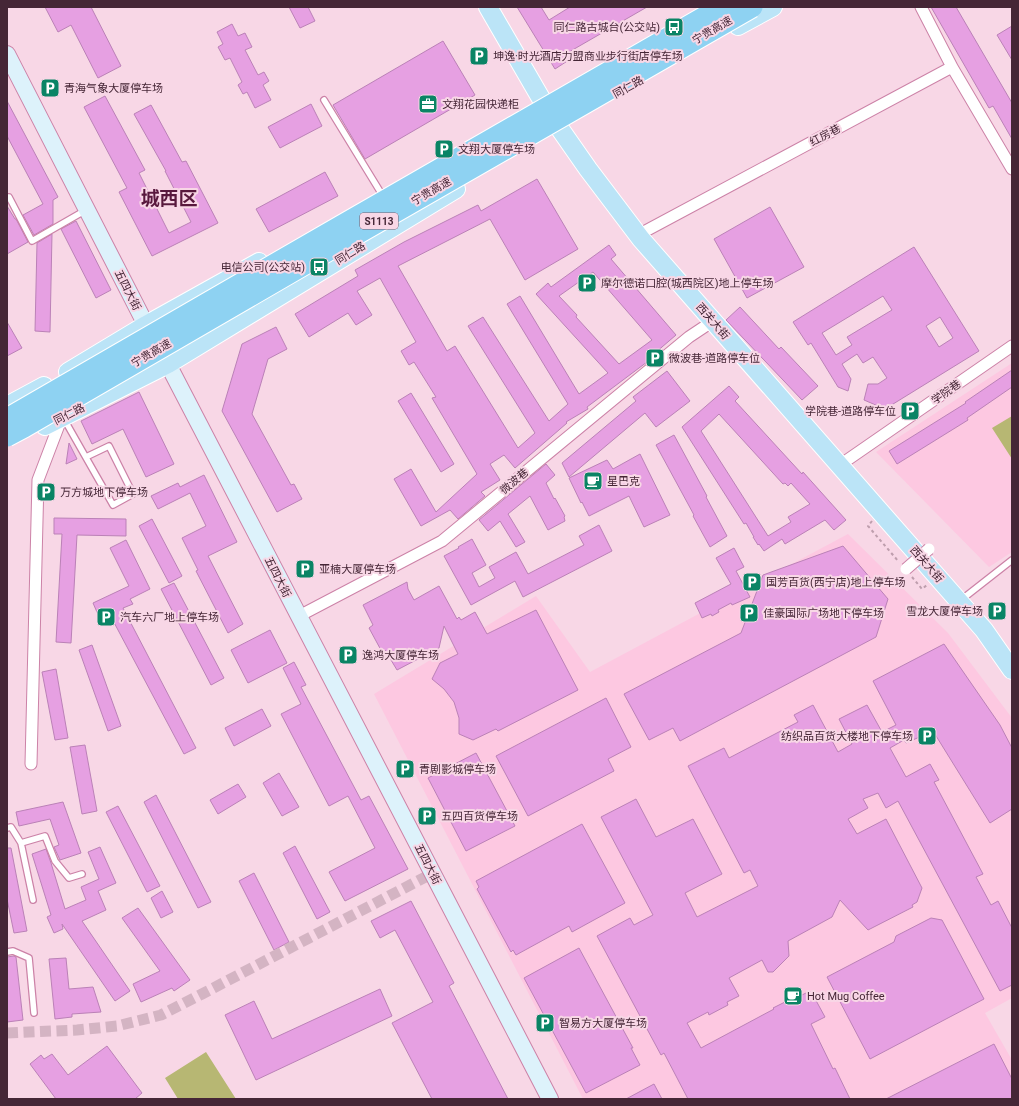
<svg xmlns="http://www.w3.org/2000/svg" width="1019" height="1106" font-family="Roboto,'Noto Sans SC',sans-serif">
<rect width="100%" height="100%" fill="#f8d7e6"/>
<path fill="#fdc8e1" d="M 1012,363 L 1012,552 L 989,567 L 876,452 Z
M 848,534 L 948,633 L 1012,718 L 1012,998 L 985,1013 L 1012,1060 L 1012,1099 L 583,1099 L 374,694 L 536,596 L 590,672 Z"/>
<path fill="#b7b773" d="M 1012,416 L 1012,459 L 992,428 Z
M 206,1052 L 236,1099 L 178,1099 L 165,1078 Z"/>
<path fill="#e6a0e2" stroke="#bb81b7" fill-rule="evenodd" d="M 45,7 L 91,7 L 121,66 L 98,78 L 71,25 L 58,32 Z
M 289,7 L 308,7 L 315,21 L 300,28 Z
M 517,7 L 541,7 L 549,20 L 570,7 L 647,7 L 569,52 L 572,58 L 555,69 Z
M 931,7 L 956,7 L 1012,103 L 1012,139 L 993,106 L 989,108 Z
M 232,24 L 238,36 L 245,33 L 252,47 L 245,50 L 258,75 L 264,72 L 269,81 L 263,85 L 271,100 L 255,108 L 247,92 L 243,94 L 238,85 L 242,82 L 230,58 L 225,60 L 218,47 L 223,44 L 217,32 Z
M 1012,26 L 1012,60 L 997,35 Z
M 443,41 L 475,95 L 365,159 L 333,105 Z
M 105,96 L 145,170 L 139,173 L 169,233 L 191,222 L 165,171 L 166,171 L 134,114 L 151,105 L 182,162 L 186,161 L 218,223 L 152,256 L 119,192 L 127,188 L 84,107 Z
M 7,101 L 58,197 L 53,200 L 53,224 L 34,235 L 23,215 L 43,204 L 7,136 Z
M 311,104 L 322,126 L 280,148 L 268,127 Z
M 325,172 L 338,196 L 269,232 L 256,209 Z
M 537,179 L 578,249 L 525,280 L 490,219 L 398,266 L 447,351 L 455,346 L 518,448 L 535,433 L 468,326 L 483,317 L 549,421 L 568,404 L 507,304 L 520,296 L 579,394 L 608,373 L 536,294 L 548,283 L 551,287 L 609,245 L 616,255 L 611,259 L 676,335 L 655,353 L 657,355 L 655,356 L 587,407 L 588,409 L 566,422 L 567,423 L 515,468 L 504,455 L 490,464 L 500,480 L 481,492 L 485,496 L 458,519 L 450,510 L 421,526 L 394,479 L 411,469 L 436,512 L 477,474 L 432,398 L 436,397 L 414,362 L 409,365 L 401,351 L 416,342 L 380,278 L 357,291 L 372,315 L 356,325 L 348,313 L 309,337 L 295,314 L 358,276 L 355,270 L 404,242 L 478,205 L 481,211 ZM 593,272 L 652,340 L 619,364 L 576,317 L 577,315 L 559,296 Z
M 7,206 L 15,219 L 16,219 L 28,242 L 7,254 Z
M 770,207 L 804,267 L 747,298 L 714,239 Z
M 76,221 L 111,290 L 96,298 L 61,229 Z
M 52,234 L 50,332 L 35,331 L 37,243 Z
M 914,247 L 979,351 L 885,409 L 864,400 L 868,384 L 878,384 L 887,378 L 873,357 L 863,363 L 857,354 L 842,364 L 851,379 L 848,391 L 838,387 L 811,343 L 808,345 L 793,322 ZM 883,296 L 892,310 L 847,337 L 852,345 L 836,355 L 822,333 ZM 940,317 L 953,338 L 939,347 L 926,326 Z
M 740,307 L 779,349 L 781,347 L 818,386 L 802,400 L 726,320 Z
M 7,322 L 22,348 L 7,356 Z
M 276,327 L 287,349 L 268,359 L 252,414 L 291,485 L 294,484 L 302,499 L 277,512 L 222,411 L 242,344 Z
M 1012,370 L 1012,387 L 967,418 L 968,420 L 897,464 L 889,451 L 966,403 L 965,402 Z
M 667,371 L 690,401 L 656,427 L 645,413 L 569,477 L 562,463 L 636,401 L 633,397 Z
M 729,386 L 739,397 L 735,401 L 802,474 L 803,472 L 846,520 L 834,530 L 825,520 L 785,544 L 782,539 L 764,551 L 759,544 L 758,545 L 753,537 L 754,537 L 746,523 L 744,524 L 682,427 ZM 719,414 L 783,484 L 785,483 L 788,486 L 791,483 L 810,504 L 788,517 L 791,522 L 768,536 L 701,431 Z
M 139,392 L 174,464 L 146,477 L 123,429 L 92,444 L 81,421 Z
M 411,393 L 454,464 L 441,472 L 398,401 Z
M 674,435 L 707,496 L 706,497 L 727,536 L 710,547 L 693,516 L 694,515 L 656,445 Z
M 69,443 L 77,459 L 66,464 Z
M 640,454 L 670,515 L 644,527 L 629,496 L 589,516 L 582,502 L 581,503 L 569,478 L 607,460 L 613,469 Z
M 546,464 L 555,475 L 546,483 L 554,499 L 555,498 L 565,516 L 564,517 L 565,521 L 548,530 L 530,496 L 508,514 L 525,542 L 516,547 L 500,521 L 488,531 L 479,520 Z
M 204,475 L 237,542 L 208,556 L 243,624 L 228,633 L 196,571 L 198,570 L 182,538 L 206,526 L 190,493 L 158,509 L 151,496 L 178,483 L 180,487 Z
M 54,518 L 126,519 L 126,536 L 77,535 L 71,643 L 56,642 L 62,534 L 54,534 Z
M 152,519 L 182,576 L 169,583 L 139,526 Z
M 599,525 L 612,551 L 523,597 L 515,581 L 471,605 L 444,556 L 459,548 L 458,547 L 472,539 L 486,565 L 472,573 L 479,587 L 495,578 L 489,567 L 516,552 L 528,574 L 584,545 L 579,536 Z
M 126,540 L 150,589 L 130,599 L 133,604 L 123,608 L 196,748 L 184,754 L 110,615 L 100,619 L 93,603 L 129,586 L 110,548 Z
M 843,546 L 888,599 L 876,637 L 680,741 L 673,728 L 649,740 L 624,694 L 741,633 L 763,575 Z
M 734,548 L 744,567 L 736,571 L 750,597 L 732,605 L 731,603 L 718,610 L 719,612 L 712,616 L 711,614 L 702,618 L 695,603 L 731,584 L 716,558 Z
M 407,582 L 408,589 L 414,600 L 439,586 L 457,619 L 459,617 L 461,620 L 475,612 L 487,634 L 536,610 L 578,690 L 498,731 L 496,729 L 473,740 L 459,734 L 459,718 L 454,702 L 444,689 L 432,679 L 440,663 L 458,654 L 444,626 L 439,648 L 397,670 L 385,650 L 382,652 L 369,628 L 373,625 L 363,605 Z
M 174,583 L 224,678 L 211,685 L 161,589 Z
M 270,630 L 287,663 L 248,683 L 231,650 Z
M 944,644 L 1000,725 L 1012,748 L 1012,809 L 990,823 L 933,731 L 906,743 L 904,740 L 890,748 L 906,777 L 930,764 L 939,780 L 934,782 L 983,874 L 976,877 L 991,905 L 998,901 L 1012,928 L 1012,985 L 1000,991 L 898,801 L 886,808 L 878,793 L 863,799 L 868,808 L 848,819 L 857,834 L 886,819 L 922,888 L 917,902 L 912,905 L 913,907 L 868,930 L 840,900 L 832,917 L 788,941 L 789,956 L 773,972 L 768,972 L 762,960 L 729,978 L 739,996 L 727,1002 L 728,1005 L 709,1015 L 708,1012 L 687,1023 L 701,1048 L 774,1009 L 773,1008 L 785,1002 L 786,1003 L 810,991 L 812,995 L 813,995 L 825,1017 L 811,1024 L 833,1069 L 835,1068 L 850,1099 L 688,1099 L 664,1053 L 661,1055 L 597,936 L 630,918 L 634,925 L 653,915 L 601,817 L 636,799 L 656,837 L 693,819 L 722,874 L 685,893 L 697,917 L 758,886 L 750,870 L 744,873 L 688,766 L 724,748 L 729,758 L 798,722 L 794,715 L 813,705 L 838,752 L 852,744 L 839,719 L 867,705 L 882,732 L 896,725 L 873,681 Z
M 92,645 L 121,726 L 108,731 L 79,650 Z
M 294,662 L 306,685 L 301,687 L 361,800 L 369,796 L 408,869 L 345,901 L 329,872 L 375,848 L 348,796 L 329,806 L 281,714 L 301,704 L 283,668 Z
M 56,669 L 68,738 L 55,740 L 42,672 Z
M 606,698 L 631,747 L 608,759 L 614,771 L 528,816 L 496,756 Z
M 262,709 L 271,726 L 234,746 L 225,728 Z
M 85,745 L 97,811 L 82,814 L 70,747 Z
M 476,753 L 515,826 L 466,851 L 428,778 Z
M 279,773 L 299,807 L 282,816 L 263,783 Z
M 238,784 L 246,797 L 218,814 L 210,800 Z
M 156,795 L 211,902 L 198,908 L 144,802 Z
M 63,802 L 81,853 L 60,860 L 54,847 L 59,845 L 50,819 L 19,826 L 16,812 Z
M 118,806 L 160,886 L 147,892 L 106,812 Z
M 582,824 L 625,903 L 572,932 L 569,926 L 516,955 L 513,950 L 511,952 L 477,889 L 479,887 L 476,881 Z
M 295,846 L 330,912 L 317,919 L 283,853 Z
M 100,847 L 116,883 L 98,891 L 106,910 L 82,921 L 130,991 L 115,1001 L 62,924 L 63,929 L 54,933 L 47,917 L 51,915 L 32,854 L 46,849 L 51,863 L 65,909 L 86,900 L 81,887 L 99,879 L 88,852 Z
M 7,848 L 11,848 L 27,931 L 14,933 L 7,899 Z
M 254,873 L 289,942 L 274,950 L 239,881 Z
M 162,891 L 173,912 L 161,918 L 151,898 Z
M 411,901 L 454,983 L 449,986 L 508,1099 L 432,1099 L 392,1023 L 433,1002 L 395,930 L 380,938 L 371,921 Z
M 138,908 L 190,980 L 174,991 L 172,988 L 141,1002 L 133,984 L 160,971 L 122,918 Z
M 931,918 L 942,920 L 984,999 L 870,1059 L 827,977 L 894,942 L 896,936 Z
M 579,948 L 633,1048 L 631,1048 L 640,1065 L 586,1093 L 524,978 Z
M 14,956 L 16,957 L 23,1020 L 7,1022 L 7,957 Z
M 66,958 L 69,989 L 93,987 L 101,1012 L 72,1014 L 72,1017 L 55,1019 L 49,959 Z
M 380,989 L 392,1016 L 256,1080 L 225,1015 L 254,1001 L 272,1039 Z
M 994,1044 L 1012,1079 L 1012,1099 L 886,1099 Z
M 107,1046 L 142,1093 L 135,1099 L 56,1099 L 30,1064 L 41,1055 L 44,1059 L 52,1054 L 68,1075 Z
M 654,1084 L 662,1099 L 626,1099 Z"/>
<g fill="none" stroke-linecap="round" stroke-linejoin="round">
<path stroke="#d4b4c3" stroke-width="11" stroke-dasharray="11 5.5" stroke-linecap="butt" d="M 7,1033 L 77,1030 L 117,1026 L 161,1015 L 202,994 L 433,873"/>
<defs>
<path id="lane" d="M 324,100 L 381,193
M 7,197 L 9,197 L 32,241 L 86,210
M 64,419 L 113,505 L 133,494 L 109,446 L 86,457
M 961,600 L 1012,560
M 7,828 L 11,827 L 21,843
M 33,900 L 21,843 L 45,836 L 55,861 L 69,878 L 82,874
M 7,952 L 13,951 L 29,958 L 34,1013"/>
<path id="street" d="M 921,7 L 952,67 L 1012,169
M 638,235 L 952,67
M 840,465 L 1012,346
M 299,616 L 442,541 L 689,337 L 713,321
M 31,764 L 38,480 L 62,417"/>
<path id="secondary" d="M 7,54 L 146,325 L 159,347 L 550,1099"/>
<path id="primary" d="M 488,7 L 543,102 L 558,126 L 588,169 L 641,239 L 984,630 L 1012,670
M 738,26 L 773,7
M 68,372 L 146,325 L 259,262
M 7,406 L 44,386
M 45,426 L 168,364 L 456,189"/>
</defs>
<use href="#lane" stroke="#cc82a7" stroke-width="8"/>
<use href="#street" stroke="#cc82a7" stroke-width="13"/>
<use href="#secondary" stroke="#cc82a7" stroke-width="18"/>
<use href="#primary" stroke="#fff" stroke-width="20"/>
<path stroke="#be9ead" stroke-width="2" stroke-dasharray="3 3" stroke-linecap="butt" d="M 872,521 L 868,526 L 899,562
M 912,577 L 922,589 L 927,585"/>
<use href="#lane" stroke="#fff" stroke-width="5.5"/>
<use href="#street" stroke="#fff" stroke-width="11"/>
<use href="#secondary" stroke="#ddf2fb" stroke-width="16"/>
<use href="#primary" stroke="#bbe4f7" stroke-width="18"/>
<defs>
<path id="street-bridge" d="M 906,569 L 929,549"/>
<path id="highway-bridge" d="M 7,419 L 341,226 L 722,7
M 7,436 L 24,427 L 348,239 L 752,7"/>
</defs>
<use href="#street-bridge" stroke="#cc82a7" stroke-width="13" stroke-linecap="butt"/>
<use href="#highway-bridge" stroke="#fff" stroke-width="23" stroke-linecap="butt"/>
<use href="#street-bridge" stroke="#fff" stroke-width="11"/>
<use href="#highway-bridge" stroke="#8ed2f2" stroke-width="21"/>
</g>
<defs>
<symbol id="bus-square" viewBox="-11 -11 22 22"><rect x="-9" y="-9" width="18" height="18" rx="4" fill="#0a8465" stroke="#f8d7e6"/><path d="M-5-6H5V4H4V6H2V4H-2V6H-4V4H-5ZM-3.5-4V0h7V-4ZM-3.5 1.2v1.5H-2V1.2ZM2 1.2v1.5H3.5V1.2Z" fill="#fff"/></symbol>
<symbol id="parking-square" viewBox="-11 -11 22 22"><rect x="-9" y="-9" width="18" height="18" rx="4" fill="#0a8465" stroke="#f8d7e6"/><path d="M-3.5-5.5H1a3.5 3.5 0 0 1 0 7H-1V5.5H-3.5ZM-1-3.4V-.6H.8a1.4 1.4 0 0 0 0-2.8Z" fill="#fff"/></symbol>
<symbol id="office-square" viewBox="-11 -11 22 22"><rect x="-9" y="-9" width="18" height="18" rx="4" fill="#0a8465" stroke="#f8d7e6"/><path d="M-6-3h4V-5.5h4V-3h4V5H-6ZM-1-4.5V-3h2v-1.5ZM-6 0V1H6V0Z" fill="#fff"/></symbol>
<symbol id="cafe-square" viewBox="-11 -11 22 22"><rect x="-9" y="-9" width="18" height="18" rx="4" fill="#0a8465" stroke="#f8d7e6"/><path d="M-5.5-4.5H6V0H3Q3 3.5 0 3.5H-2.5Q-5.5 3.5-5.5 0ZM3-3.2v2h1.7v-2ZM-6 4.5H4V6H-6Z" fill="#fff"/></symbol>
</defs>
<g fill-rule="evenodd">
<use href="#bus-square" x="663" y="16" width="22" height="22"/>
<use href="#parking-square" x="468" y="45" width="22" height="22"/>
<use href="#parking-square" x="39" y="77" width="22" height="22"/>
<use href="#office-square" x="417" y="93" width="22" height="22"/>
<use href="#parking-square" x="433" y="138" width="22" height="22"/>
<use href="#bus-square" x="308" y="256" width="22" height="22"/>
<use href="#parking-square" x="576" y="272" width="22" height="22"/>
<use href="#parking-square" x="644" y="347" width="22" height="22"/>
<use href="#parking-square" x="899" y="400" width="22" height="22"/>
<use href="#cafe-square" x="582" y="470" width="22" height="22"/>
<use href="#parking-square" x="35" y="481" width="22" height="22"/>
<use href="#parking-square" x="294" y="558" width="22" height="22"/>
<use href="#parking-square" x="741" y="571" width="22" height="22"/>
<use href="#parking-square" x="986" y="600" width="22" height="22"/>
<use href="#parking-square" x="738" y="602" width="22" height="22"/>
<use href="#parking-square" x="95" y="606" width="22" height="22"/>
<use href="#parking-square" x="337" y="644" width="22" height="22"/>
<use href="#parking-square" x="916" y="725" width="22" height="22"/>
<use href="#parking-square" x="394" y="758" width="22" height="22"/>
<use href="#parking-square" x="416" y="805" width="22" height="22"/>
<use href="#cafe-square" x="782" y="985" width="22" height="22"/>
<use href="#parking-square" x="534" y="1012" width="22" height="22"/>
</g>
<g text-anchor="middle" stroke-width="4" stroke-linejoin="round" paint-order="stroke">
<rect fill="#f8d7e6" stroke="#7b5b6b" stroke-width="1" x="360" y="213" width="38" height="16" rx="3"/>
<g font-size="10" font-weight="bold" fill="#452636">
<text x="379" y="225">S1113</text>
</g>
<g font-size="11" fill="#452636" stroke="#f8d7e6" text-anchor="start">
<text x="660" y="31" text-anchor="end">同仁路古城台(公交站)</text>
<text x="493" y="60">坤逸·时光酒店力盟商业步行街店停车场</text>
<text x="64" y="92">青海气象大厦停车场</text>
<text x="442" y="108">文翔花园快递柜</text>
<text x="458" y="153">文翔大厦停车场</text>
<text x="305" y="271" text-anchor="end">电信公司(公交站)</text>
<text x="601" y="287">摩尔德诺口腔(城西院区)地上停车场</text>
<text x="669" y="362">微波巷-道路停车位</text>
<text x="896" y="415" text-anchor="end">学院巷-道路停车位</text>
<text x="607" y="485">星巴克</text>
<text x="60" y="496">万方城地下停车场</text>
<text x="319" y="573">亚楠大厦停车场</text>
<text x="766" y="586">国芳百货(西宁店)地上停车场</text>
<text x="983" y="615" text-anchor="end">雪龙大厦停车场</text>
<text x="763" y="617">佳豪国际广场地下停车场</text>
<text x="120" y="621">汽车六厂地上停车场</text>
<text x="362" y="659">逸鸿大厦停车场</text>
<text x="913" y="740" text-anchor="end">纺织品百货大楼地下停车场</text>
<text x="419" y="773">青剧影城停车场</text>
<text x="441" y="820">五四百货停车场</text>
<text x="807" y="1000">Hot Mug Coffee</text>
<text x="559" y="1027">智易方大厦停车场</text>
</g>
<g font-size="11" fill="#452636" stroke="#f8d7e6">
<text transform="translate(712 30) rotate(-30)" y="4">宁贵高速</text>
<text transform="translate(628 87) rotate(-29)" y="4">同仁路</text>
<text transform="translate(825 135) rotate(-28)" y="4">红房巷</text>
<text transform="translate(431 191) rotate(-30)" y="4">宁贵高速</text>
<text transform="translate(350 253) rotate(-31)" y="4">同仁路</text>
<text transform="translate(128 290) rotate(63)" y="4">五四大街</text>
<text transform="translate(713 321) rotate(49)" y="4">西关大街</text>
<text transform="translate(151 353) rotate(-30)" y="4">宁贵高速</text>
<text transform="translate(946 392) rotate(-35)" y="4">学院巷</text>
<text transform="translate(69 414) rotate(-27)" y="4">同仁路</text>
<text transform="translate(514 481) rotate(-40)" y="4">微波巷</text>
<text transform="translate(927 564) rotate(49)" y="4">西关大街</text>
<text transform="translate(278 577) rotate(63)" y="4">五四大街</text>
<text transform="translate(428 864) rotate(63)" y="4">五四大街</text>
</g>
<g font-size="19" font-weight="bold" fill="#58183d" stroke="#f8d7e6">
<text x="169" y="205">城西区</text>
</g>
</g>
<rect width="1019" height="1106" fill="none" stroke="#452636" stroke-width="16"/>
</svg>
